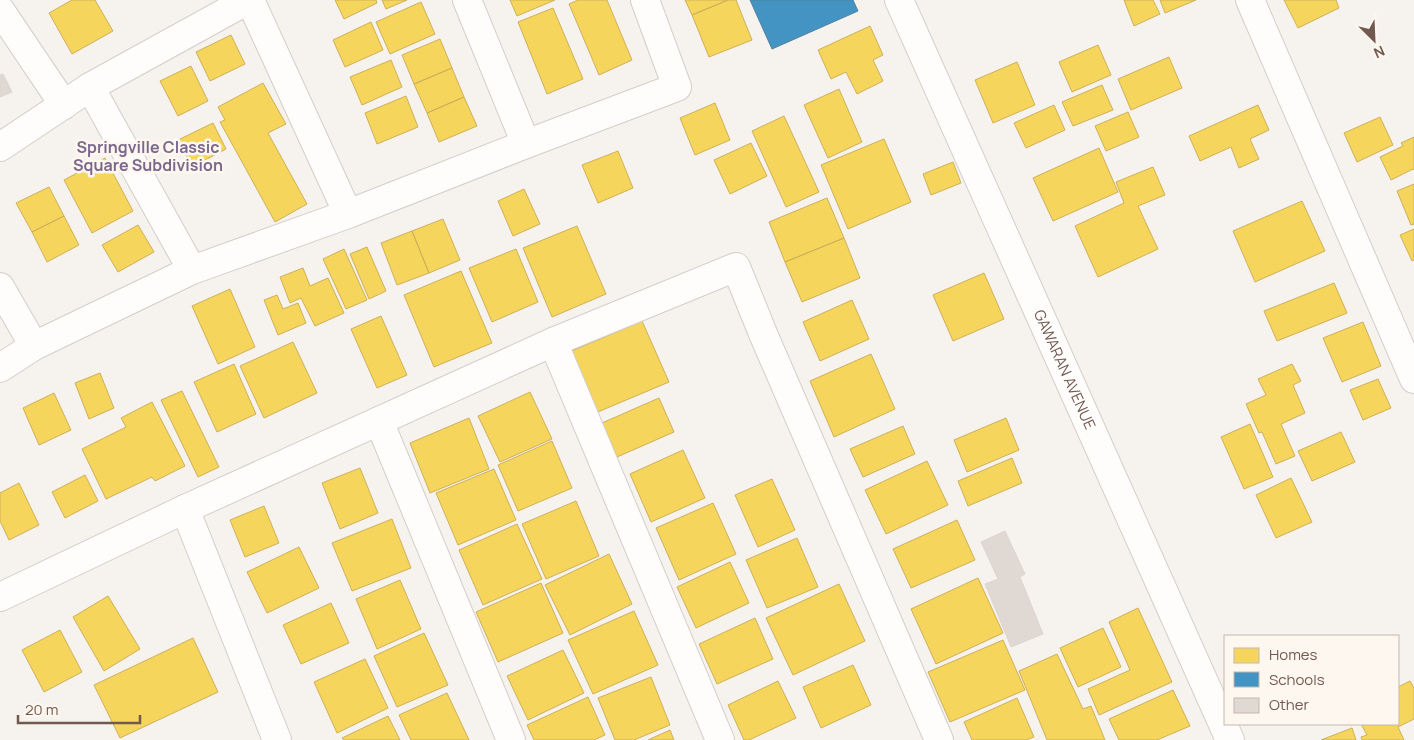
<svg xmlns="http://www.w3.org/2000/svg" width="1414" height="740" font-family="Manrope,sans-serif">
<rect width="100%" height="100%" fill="#f6f2ed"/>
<path fill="#f6d55c" stroke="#ceb058" d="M 72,0 L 95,0 L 113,31 L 72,54 L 49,13 Z
M 335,0 L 376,0 L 377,3 L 344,19 Z
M 382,0 L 407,0 L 386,9 Z
M 510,0 L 555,0 L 517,16 Z
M 578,0 L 607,0 L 632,60 L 599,75 L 569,4 Z
M 685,0 L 728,0 L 692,15 Z
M 728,0 L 736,0 L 752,40 L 709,57 L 692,15 Z
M 1124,0 L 1153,0 L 1160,14 L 1134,26 Z
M 1160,0 L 1196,0 L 1165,13 Z
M 1284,0 L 1336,0 L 1339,8 L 1298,28 Z
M 421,2 L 435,34 L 390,54 L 376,22 Z
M 553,8 L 583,79 L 547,94 L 518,22 Z
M 371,22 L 383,50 L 345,67 L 333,40 Z
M 870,26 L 883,55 L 873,60 L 883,81 L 857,94 L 846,72 L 831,79 L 818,50 Z
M 231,35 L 245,64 L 210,81 L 196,52 Z
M 440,39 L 452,68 L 414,84 L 402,55 Z
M 1098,45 L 1111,75 L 1072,92 L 1059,62 Z
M 1169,57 L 1182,88 L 1131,110 L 1118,79 Z
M 391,60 L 402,87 L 362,105 L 350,77 Z
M 1017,62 L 1035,105 L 993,123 L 975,80 Z
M 191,66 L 208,101 L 178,116 L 160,81 Z
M 452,68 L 464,97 L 427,113 L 414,84 Z
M 263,83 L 286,124 L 268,133 L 307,204 L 275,222 L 220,122 L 225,120 L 218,107 Z
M 1102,85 L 1113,110 L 1073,126 L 1062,102 Z
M 839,89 L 862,142 L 828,158 L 804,105 Z
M 406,96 L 418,127 L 377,144 L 365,113 Z
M 464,97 L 477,126 L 439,142 L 427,113 Z
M 715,103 L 730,140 L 695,155 L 680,118 Z
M 1054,105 L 1065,130 L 1026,148 L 1014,123 Z
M 1258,105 L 1269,130 L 1250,139 L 1259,159 L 1239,168 L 1231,147 L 1200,161 L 1189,136 Z
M 1128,112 L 1139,137 L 1106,151 L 1095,126 Z
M 784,116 L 819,192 L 786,207 L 752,131 Z
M 1380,117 L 1393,145 L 1357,162 L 1344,133 Z
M 213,123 L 226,149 L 192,167 L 178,140 Z
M 1414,137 L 1414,170 L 1413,169 L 1391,180 L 1380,157 L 1403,146 L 1401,143 Z
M 884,139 L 911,202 L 848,229 L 821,165 Z
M 751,143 L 767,176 L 730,194 L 714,160 Z
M 1099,148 L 1118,192 L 1053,221 L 1033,178 Z
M 618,151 L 633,188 L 598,203 L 582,165 Z
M 105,158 L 133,211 L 92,233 L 64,180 Z
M 953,162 L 961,183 L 931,195 L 923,174 Z
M 1153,167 L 1165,195 L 1138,206 L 1158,249 L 1098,277 L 1075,226 L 1124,203 L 1116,182 Z
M 1414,184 L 1414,224 L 1411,225 L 1397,191 Z
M 49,187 L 64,216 L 32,232 L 16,203 Z
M 524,189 L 540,224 L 513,236 L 498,201 Z
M 827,198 L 844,238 L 785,262 L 769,222 Z
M 1302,201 L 1325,251 L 1255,282 L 1233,231 Z
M 64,216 L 79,245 L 47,262 L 32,232 Z
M 443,219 L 460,260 L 429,273 L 412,231 Z
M 138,225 L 154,252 L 118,272 L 102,245 Z
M 577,226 L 606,294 L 552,317 L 523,248 Z
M 1414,229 L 1414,260 L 1412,261 L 1400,235 Z
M 412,231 L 429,273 L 397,285 L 381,243 Z
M 844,238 L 860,278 L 802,302 L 785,262 Z
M 367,247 L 386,291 L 369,299 L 350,254 Z
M 344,249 L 367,300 L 346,309 L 323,259 Z
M 516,249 L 538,302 L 492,322 L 469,268 Z
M 303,268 L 310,286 L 328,278 L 344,313 L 315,326 L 301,298 L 290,303 L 280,277 Z
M 461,271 L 492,343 L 434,367 L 404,295 Z
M 984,273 L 1004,319 L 953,341 L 933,295 Z
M 1334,283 L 1347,313 L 1277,341 L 1264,311 Z
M 230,289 L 255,347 L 218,364 L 192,306 Z
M 277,295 L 283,309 L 298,303 L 306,323 L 278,335 L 264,300 Z
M 852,300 L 869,339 L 820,361 L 803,322 Z
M 381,316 L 407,375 L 377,388 L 351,329 Z
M 642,321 L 669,382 L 593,414 L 567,353 Z
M 1363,322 L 1381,366 L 1342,382 L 1323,338 Z
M 293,342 L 317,393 L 264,418 L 240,366 Z
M 871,354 L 895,409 L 834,437 L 810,381 Z
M 234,364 L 256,414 L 217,432 L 194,382 Z
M 1292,364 L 1301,381 L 1293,385 L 1305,413 L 1281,424 L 1295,456 L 1276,464 L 1262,432 L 1259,433 L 1246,404 L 1266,395 L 1258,379 Z
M 100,373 L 114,408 L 89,419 L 75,383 Z
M 1378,379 L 1391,408 L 1363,420 L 1350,390 Z
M 182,391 L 219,467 L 198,477 L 161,400 Z
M 530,392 L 552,439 L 500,462 L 478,416 Z
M 54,393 L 71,430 L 39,445 L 23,408 Z
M 659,398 L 674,432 L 617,457 L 602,423 Z
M 152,402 L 185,466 L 155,481 L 152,477 L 106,499 L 82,449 L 126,427 L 121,418 Z
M 469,418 L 489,469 L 430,493 L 410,443 Z
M 1006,418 L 1019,450 L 967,472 L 954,440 Z
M 1250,424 L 1273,477 L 1244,489 L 1221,437 Z
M 903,426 L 915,454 L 863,477 L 850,449 Z
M 1341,432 L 1355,462 L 1312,481 L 1298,451 Z
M 552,441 L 572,488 L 518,511 L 498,465 Z
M 683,450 L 705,498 L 651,522 L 630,474 Z
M 1012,458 L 1022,483 L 968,506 L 958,481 Z
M 927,461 L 948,505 L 886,534 L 865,490 Z
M 360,468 L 378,513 L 340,529 L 322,483 Z
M 494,469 L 516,520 L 458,545 L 436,493 Z
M 85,475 L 98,501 L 65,518 L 52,492 Z
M 1291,478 L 1312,522 L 1276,538 L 1256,495 Z
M 772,479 L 795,530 L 758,547 L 735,495 Z
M 19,483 L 39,525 L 9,540 L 0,521 L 0,493 Z
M 576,501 L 599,556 L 546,579 L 522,524 Z
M 713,503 L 736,554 L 679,580 L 656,528 Z
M 264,506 L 279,543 L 245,557 L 230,520 Z
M 392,519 L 411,568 L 352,591 L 332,543 Z
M 957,520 L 975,560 L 911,588 L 893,549 Z
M 517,524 L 542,579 L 483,605 L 459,550 Z
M 797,538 L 818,587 L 767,608 L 746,560 Z
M 299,547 L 319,588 L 267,613 L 247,572 Z
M 609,554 L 632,604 L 570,635 L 545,585 Z
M 730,562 L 749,603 L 696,628 L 677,587 Z
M 978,578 L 1003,633 L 936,664 L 911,609 Z
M 400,580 L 421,629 L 377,649 L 356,599 Z
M 541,583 L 563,633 L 498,662 L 476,612 Z
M 839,584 L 865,641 L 793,675 L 766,618 Z
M 108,596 L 140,649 L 104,671 L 73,617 Z
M 331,603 L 349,643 L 301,664 L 283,625 Z
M 1138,608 L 1172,682 L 1099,715 L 1088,689 L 1130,670 L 1109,622 Z
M 634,611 L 658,665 L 593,694 L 568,640 Z
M 755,618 L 773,659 L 717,684 L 699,644 Z
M 1103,628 L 1121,667 L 1078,687 L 1060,648 Z
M 60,630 L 82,672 L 44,692 L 22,650 Z
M 424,633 L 448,685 L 397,707 L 374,656 Z
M 193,638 L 218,692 L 120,738 L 94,685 Z
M 1003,640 L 1025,690 L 950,722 L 928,672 Z
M 563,650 L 584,693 L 528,720 L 507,676 Z
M 1057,654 L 1083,709 L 1091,706 L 1105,740 L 1047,740 L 1019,671 Z
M 365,659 L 388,708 L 337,733 L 314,682 Z
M 853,665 L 871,705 L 821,728 L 803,687 Z
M 651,677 L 670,725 L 634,740 L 615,740 L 598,698 Z
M 778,681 L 796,718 L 749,740 L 744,740 L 728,705 Z
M 1410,681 L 1414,688 L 1414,719 L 1398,727 L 1404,740 L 1362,740 L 1361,737 L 1367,735 L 1361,724 L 1398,724 L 1398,687 Z
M 1173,690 L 1190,726 L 1157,740 L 1119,740 L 1109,719 Z
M 447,693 L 469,740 L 411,740 L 399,715 Z
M 588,697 L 605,735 L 594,740 L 534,740 L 527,725 Z
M 1017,698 L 1034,737 L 1026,740 L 972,740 L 964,722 Z
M 388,716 L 400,740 L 344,740 L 342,738 Z
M 1352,728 L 1356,740 L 1321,740 Z
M 670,730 L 674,740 L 648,740 Z"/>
<path fill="#4393c3" stroke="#5182a0" d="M 750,0 L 853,0 L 858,11 L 772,49 Z"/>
<path fill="#dfd8d3" stroke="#ded5d0" d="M 3,74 L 12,92 L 0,97 L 0,75 Z
M 1005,531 L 1025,574 L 1020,577 L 1043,634 L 1011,647 L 985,584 L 998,579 L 981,542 Z"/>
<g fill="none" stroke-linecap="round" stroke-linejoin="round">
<defs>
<g id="minor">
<path d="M 250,0 L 348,214"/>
<path d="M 467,0 L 526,144"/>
<path id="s1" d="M 899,0 L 1230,740"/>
<path d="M 1250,0 L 1414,379"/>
<path d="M 0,10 L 64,105"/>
<path d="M 90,87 L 192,270"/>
<path d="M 0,147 L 90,87 L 248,0"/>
<path d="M 0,287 L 34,346"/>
<path d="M 553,342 L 720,740"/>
<path d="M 0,368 L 34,346 L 192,270 L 348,214 L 526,144 L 677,87 L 645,0"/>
<path d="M 379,421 L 511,740"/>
<path d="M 185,509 L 277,740"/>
<path d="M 0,597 L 185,509 L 553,342 L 736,267 L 764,336 L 939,740"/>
</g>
</defs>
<use href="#minor" stroke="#d4cec8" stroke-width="30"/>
<use href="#minor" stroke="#fefdfc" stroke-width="28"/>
</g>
<g text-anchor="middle" stroke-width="5" stroke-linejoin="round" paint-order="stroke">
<g font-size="15" fill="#715950" stroke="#fdf7ef">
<text dy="5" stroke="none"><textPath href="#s1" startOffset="405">GAWARAN AVENUE</textPath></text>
</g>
<g font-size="16" font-weight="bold" fill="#7d688d" stroke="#fdf7ef">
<text x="148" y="153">Springville Classic<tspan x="148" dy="18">Square Subdivision</tspan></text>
</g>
</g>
<rect x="1224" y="635" width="175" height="90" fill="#fdf7ef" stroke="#c5b8af"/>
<rect x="1234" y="648" width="25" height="15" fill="#f6d55c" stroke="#c5b8af"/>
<text x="1269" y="660" font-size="15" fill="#715950">Homes</text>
<rect x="1234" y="672" width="25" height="15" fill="#4393c3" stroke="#c5b8af"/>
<text x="1269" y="685" font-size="15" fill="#715950">Schools</text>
<rect x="1234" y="698" width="25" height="15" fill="#dfd8d3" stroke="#c5b8af"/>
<text x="1269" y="710" font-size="15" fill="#715950">Other</text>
<g transform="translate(1374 40) rotate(156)" stroke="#fdf7ef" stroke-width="4" paint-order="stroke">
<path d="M0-4L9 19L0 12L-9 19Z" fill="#715950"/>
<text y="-8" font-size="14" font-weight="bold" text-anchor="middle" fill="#715950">N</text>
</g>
<path d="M18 715v8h122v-8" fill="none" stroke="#715950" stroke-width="2.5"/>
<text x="25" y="715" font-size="15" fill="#715950" stroke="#fdf7ef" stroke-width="4" paint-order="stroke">20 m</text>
</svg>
